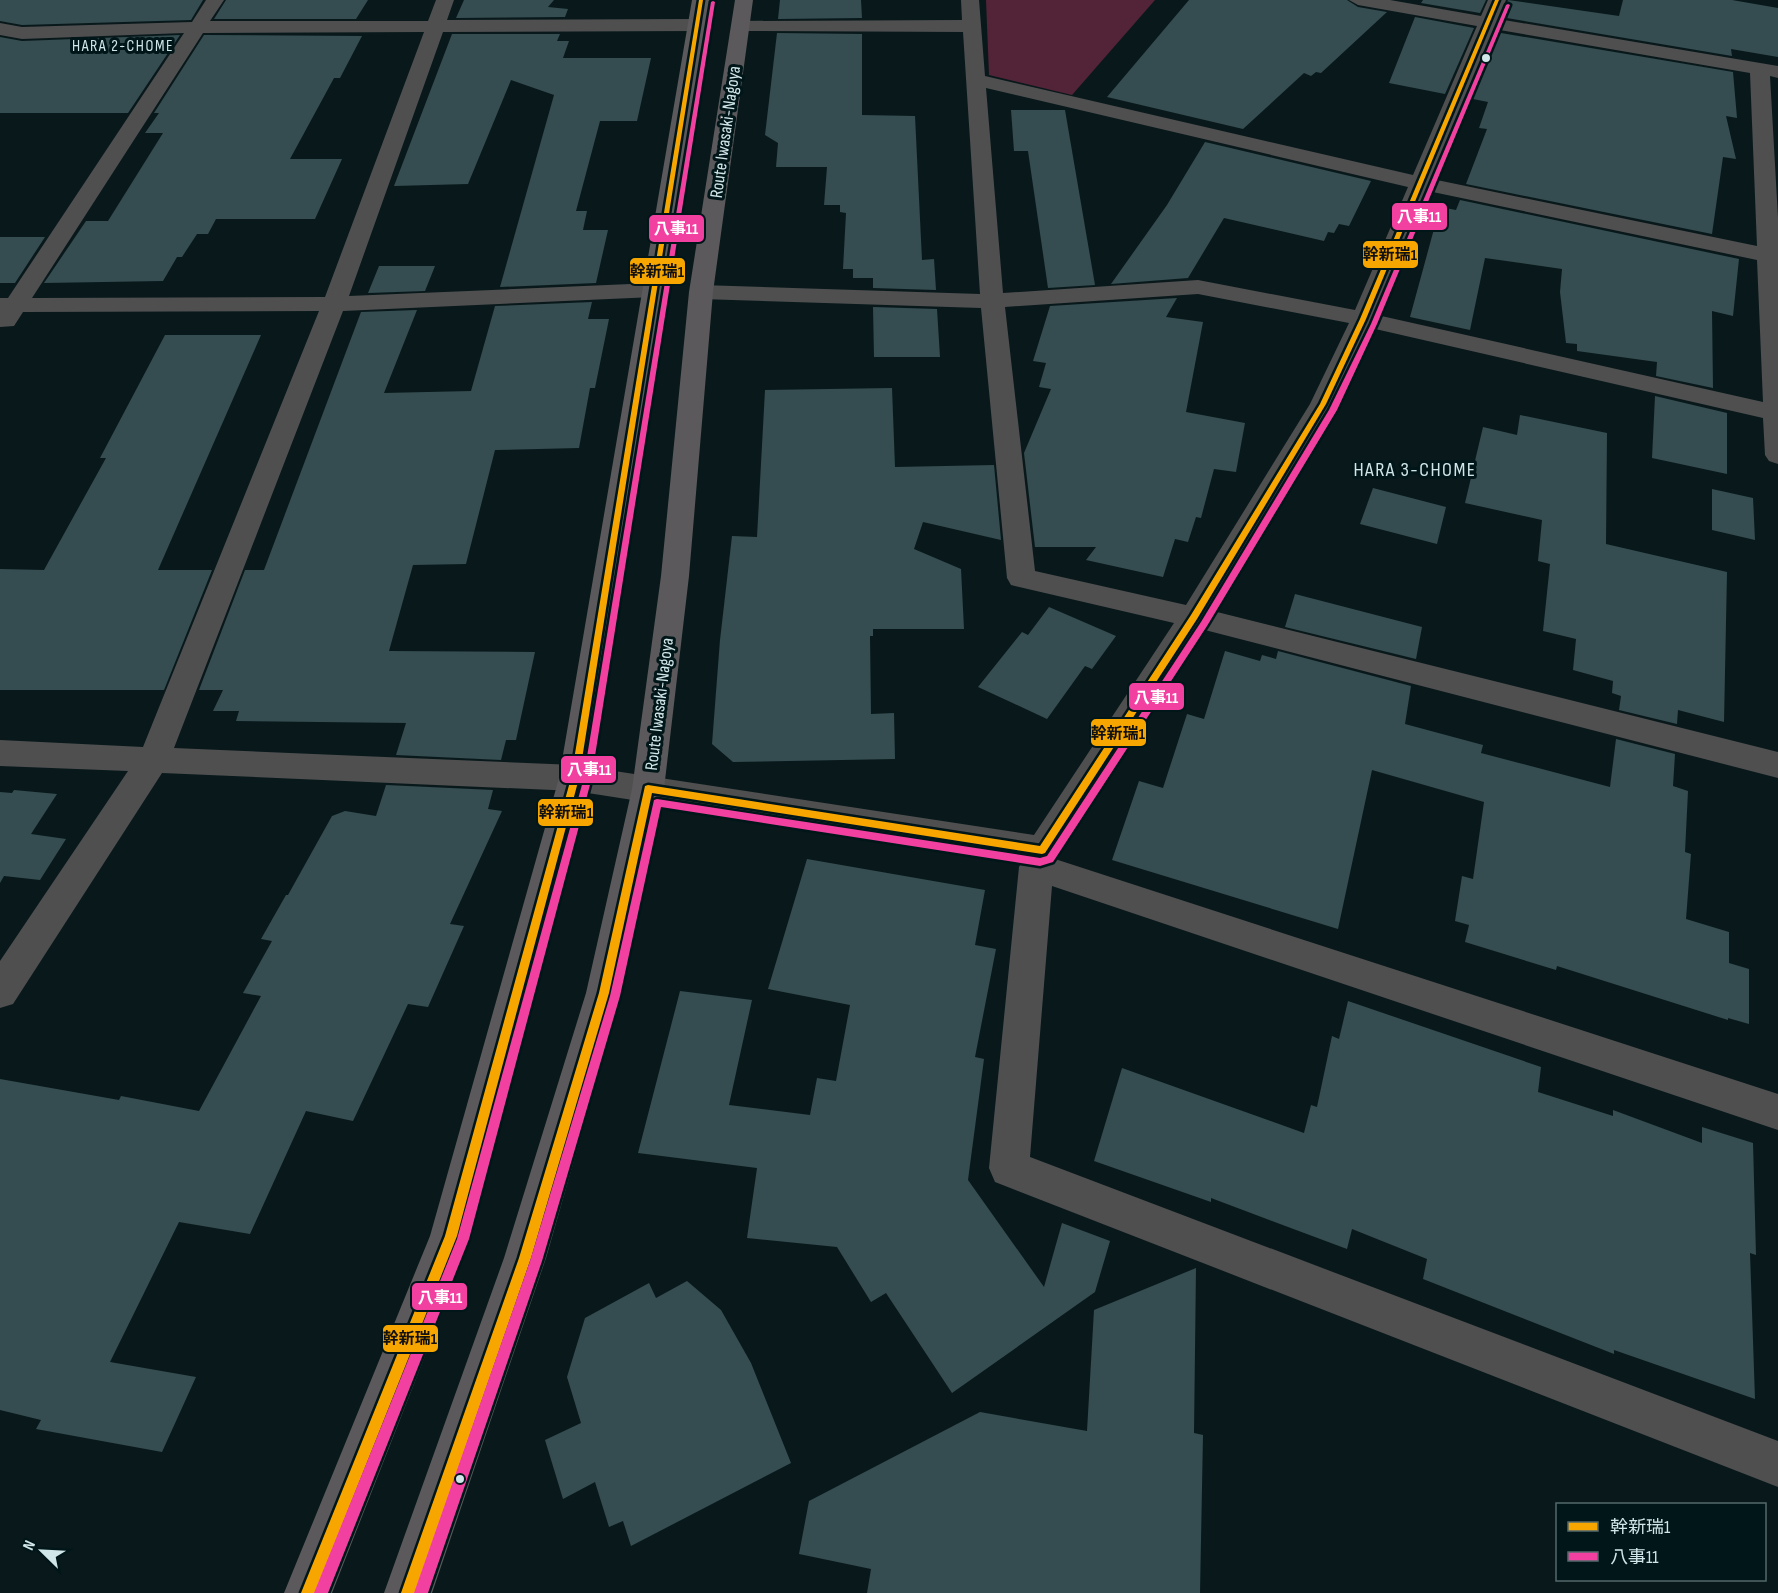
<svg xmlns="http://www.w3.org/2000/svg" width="1778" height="1593" font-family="'Sofia Sans Condensed','Noto Sans JP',sans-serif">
<rect width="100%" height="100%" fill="#09191b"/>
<path fill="#532338" d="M 986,0 L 1155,0 L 1072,95 L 989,75 Z"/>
<path fill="#354d50" d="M 0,0 L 203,0 L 191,20 L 22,25 L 0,21 Z
M 226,0 L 368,0 L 356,19 L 214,19 Z
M 464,0 L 554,0 L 548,7 L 568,9 L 565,17 L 456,18 Z
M 780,0 L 861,0 L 862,18 L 778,19 Z
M 1189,0 L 1347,0 L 1358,7 L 1387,12 L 1321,73 L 1316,72 L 1311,76 L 1304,73 L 1243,129 L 1107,97 Z
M 1423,0 L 1486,0 L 1480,13 L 1421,3 Z
M 1508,0 L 1619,16 L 1623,0 L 1732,0 L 1778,8 L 1778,57 L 1731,49 L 1732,56 L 1501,17 Z
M 1415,17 L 1474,28 L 1445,94 L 1389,83 Z
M 1495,32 L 1733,72 L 1737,118 L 1726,116 L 1736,159 L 1723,157 L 1712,234 L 1466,184 L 1487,129 L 1479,128 L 1488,102 L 1468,98 Z
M 777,33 L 862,34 L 862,115 L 915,116 L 922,260 L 934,259 L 936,290 L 873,288 L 873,278 L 853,278 L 853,269 L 843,269 L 846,213 L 840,212 L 840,205 L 824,205 L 827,167 L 776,167 L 778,143 L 765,135 Z
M 452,34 L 560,34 L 557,41 L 569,41 L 563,58 L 651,58 L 637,121 L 600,121 L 576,211 L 587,211 L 583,230 L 608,230 L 596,283 L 500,287 L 554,95 L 511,80 L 468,184 L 394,186 Z
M 180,35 L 128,113 L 0,113 L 0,37 L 22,41 Z
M 204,35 L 362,36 L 340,78 L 334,78 L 290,159 L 342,159 L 315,219 L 216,219 L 208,234 L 197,234 L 182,257 L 177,257 L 163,281 L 44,283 L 86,221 L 108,221 L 163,133 L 145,133 L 159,113 L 154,113 Z
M 1011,110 L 1065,110 L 1095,285 L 1048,288 L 1028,151 L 1014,151 Z
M 1205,142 L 1371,181 L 1349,226 L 1339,224 L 1334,233 L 1328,232 L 1324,241 L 1224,218 L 1188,278 L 1111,284 L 1167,205 Z
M 1460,200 L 1739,259 L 1733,316 L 1712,311 L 1713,388 L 1656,376 L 1657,362 L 1577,351 L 1577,344 L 1566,343 L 1560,292 L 1562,269 L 1485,258 L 1470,330 L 1410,317 L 1440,207 L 1456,210 Z
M 0,237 L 45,237 L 15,283 L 0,283 Z
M 379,266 L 435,266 L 425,291 L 368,293 Z
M 1177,298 L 1166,317 L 1203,322 L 1186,412 L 1245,423 L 1236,472 L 1214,469 L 1201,518 L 1196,517 L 1188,542 L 1175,539 L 1163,577 L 1086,560 L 1096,547 L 1035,547 L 1024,453 L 1051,389 L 1039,387 L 1046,363 L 1033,361 L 1050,306 Z
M 592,302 L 588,319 L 609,319 L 595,388 L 590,388 L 579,448 L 495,450 L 466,564 L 413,565 L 389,651 L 535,652 L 516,740 L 506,740 L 501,760 L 396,755 L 406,723 L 236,721 L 239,711 L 213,711 L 223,690 L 199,690 L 245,570 L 264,570 L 361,312 L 417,310 L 384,393 L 471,391 L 495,306 Z
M 873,307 L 937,309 L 940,357 L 874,357 Z
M 165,335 L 261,335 L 158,570 L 212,570 L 164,690 L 0,690 L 0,569 L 44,570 L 106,458 L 100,458 Z
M 892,388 L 895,467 L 994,465 L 1001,540 L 923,522 L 914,549 L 961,569 L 964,629 L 873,629 L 873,636 L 870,636 L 871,714 L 894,713 L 895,759 L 733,762 L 712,744 L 720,640 L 732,536 L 757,537 L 765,390 Z
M 1655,396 L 1727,413 L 1727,474 L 1652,458 Z
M 1520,415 L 1607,433 L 1606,544 L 1727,572 L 1724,722 L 1678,710 L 1677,724 L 1619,710 L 1621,696 L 1612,693 L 1613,681 L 1573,670 L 1576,639 L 1543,631 L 1550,564 L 1538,561 L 1542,520 L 1465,503 L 1483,427 L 1517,435 Z
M 1373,488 L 1446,507 L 1437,544 L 1360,524 Z
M 1712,489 L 1753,498 L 1755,540 L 1712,530 Z
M 1295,594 L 1422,627 L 1416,659 L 1285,627 Z
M 1049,607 L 1116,636 L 1092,669 L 1085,666 L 1047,719 L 978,687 L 1022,632 L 1028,635 Z
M 1225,651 L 1260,661 L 1262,655 L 1276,659 L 1278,651 L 1411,686 L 1405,724 L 1483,745 L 1481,753 L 1610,787 L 1616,739 L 1675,754 L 1673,786 L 1688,791 L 1685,852 L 1691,854 L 1686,919 L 1729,932 L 1729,963 L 1749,969 L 1749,1024 L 1728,1018 L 1728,1020 L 1557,966 L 1556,970 L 1465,942 L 1469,925 L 1455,921 L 1462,876 L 1473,879 L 1484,802 L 1372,770 L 1338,929 L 1112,860 L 1139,781 L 1163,788 L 1187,714 L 1204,719 Z
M 386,785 L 493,790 L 488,809 L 502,811 L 450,924 L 464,926 L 428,1007 L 408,1004 L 353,1121 L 306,1111 L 250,1234 L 179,1222 L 110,1362 L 196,1377 L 162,1452 L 36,1429 L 41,1420 L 0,1410 L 0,1079 L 119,1100 L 121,1096 L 199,1111 L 261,996 L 243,993 L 272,941 L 261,939 L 286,895 L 288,895 L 332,816 L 345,811 L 376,816 Z
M 14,790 L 57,794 L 31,834 L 66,839 L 40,880 L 4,876 L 0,883 L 0,792 L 12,793 Z
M 807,859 L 985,890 L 975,945 L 996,949 L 975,1057 L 984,1059 L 968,1180 L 1044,1287 L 1062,1223 L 1110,1241 L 1095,1292 L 952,1393 L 886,1293 L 871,1302 L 837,1247 L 747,1238 L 757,1168 L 638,1153 L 680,991 L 752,1000 L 729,1105 L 810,1115 L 817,1078 L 836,1081 L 850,1005 L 768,989 Z
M 1348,1001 L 1541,1067 L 1538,1092 L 1613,1116 L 1613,1110 L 1702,1143 L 1702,1127 L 1753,1143 L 1756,1255 L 1750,1253 L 1755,1399 L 1614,1350 L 1614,1354 L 1423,1279 L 1427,1259 L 1352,1229 L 1347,1249 L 1211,1198 L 1211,1202 L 1094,1161 L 1122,1068 L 1304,1133 L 1311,1105 L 1317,1107 L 1332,1036 L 1339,1039 Z
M 1196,1268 L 1194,1433 L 1203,1435 L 1200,1593 L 867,1593 L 871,1569 L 799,1554 L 809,1501 L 980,1412 L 1087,1431 L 1094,1310 Z
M 687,1281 L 721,1310 L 751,1363 L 791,1463 L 631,1546 L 623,1521 L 609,1527 L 595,1482 L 563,1499 L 545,1440 L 581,1423 L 567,1377 L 585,1318 L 649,1283 L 656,1298 Z"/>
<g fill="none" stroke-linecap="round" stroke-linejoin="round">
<path fill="#4f4f50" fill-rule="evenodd" d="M 206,0 L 224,0 L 210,21 L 428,21 L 436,0 L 454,0 L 447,20 L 697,19 L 706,25 L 697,31 L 443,32 L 349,296 L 654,283 L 662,285 L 666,290 L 662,295 L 654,297 L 343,311 L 174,748 L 575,765 L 1034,835 L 1174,623 L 1011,585 L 1007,578 L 981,308 L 701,299 L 693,297 L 689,292 L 693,287 L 701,285 L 980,294 L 963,32 L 741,31 L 734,29 L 732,25 L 734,21 L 962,20 L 961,0 L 979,0 L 985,76 L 1413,175 L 1477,26 L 1358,5 L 1349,0 L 1390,0 L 1481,16 L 1488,0 L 1506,0 L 1498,19 L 1778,66 L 1778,78 L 1770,76 L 1778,218 L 1778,464 L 1769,461 L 1765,455 L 1763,418 L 1371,328 L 1336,404 L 1213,611 L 1778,752 L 1778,778 L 1201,629 L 1055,859 L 1778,1094 L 1778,1130 L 1052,886 L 1030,1157 L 1778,1441 L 1778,1487 L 995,1182 L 989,1168 L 1019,867 L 1022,861 L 575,791 L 162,773 L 13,1004 L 0,1008 L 0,961 L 128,771 L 0,766 L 0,740 L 143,747 L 319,311 L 23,312 L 14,326 L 0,327 L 0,298 L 8,298 L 184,33 L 22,39 L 0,35 L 0,23 L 22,27 L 192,22 ZM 1494,29 L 1750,73 L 1757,246 L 1432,179 ZM 424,32 L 325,297 L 32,298 L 203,33 ZM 986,88 L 1408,187 L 1355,310 L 1198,280 L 1003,293 ZM 1428,191 L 1757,260 L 1763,402 L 1377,315 ZM 1198,294 L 1349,323 L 1310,404 L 1186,605 L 1035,571 L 1005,307 Z"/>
<path fill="#5b595b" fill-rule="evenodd" d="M 692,0 L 710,0 L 591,778 L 472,1236 L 332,1593 L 284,1593 L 430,1236 L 559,778 Z
M 735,0 L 753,0 L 713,292 L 689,576 L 664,789 L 622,993 L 546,1258 L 432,1593 L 384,1593 L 504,1258 L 586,993 L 632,789 L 661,576 L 689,292 Z"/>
<defs>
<path id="bus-1" d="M 699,0 L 703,0 L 579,778 L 457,1236 L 315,1593 L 301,1593 L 445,1236 L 571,778 Z
M 1495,0 L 1499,0 L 1366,319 L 1326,404 L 1197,619 L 1045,853 L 1042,854 L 652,793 L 609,993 L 531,1258 L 415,1593 L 401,1593 L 519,1258 L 599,993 L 645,786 L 648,785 L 1040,846 L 1191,615 L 1320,404 L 1360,319 Z"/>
<path id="bus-2" d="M 713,1 L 715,2 L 591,781 L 469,1239 L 328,1593 L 314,1593 L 457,1239 L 583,781 L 711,2 Z
M 1508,4 L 1510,5 L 1377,324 L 1337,410 L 1207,626 L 1053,862 L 1040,866 L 661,807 L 620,996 L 542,1261 L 428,1593 L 414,1593 L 530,1261 L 610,996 L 654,800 L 657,799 L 1040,858 L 1047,856 L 1201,622 L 1329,410 L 1371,324 L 1506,5 Z"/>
</defs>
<use href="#bus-1" stroke="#001619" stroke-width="5"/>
<use href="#bus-2" stroke="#001619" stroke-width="5"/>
<use href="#bus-1" fill="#f7a600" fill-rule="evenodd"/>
<use href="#bus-2" fill="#f240a1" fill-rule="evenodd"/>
</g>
<g fill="#d1e6e8" stroke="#001619" stroke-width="2">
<circle cx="1486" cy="58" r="5"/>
<circle cx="460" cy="1479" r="5"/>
</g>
<g text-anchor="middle" stroke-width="6" stroke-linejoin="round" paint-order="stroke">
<g font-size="16" letter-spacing="1.5" fill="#d1e6e8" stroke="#001619">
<text x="123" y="51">HARA 2-CHOME</text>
</g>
<g font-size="18" fill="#d1e6e8" stroke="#001619">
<text transform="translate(725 132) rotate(-82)" y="6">Route Iwasaki-Nagoya</text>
<text transform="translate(659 704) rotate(-83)" y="6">Route Iwasaki-Nagoya</text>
</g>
<g font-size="20" letter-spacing="1.5" fill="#d1e6e8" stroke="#001619">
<text x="1415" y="476">HARA 3-CHOME</text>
</g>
</g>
<g stroke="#001619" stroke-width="2">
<rect x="1391" y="202" width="57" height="29" rx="6" fill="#f240a1"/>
<rect x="648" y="214" width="57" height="29" rx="6" fill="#f240a1"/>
<rect x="1362" y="240" width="57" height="29" rx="6" fill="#f7a600"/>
<rect x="629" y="257" width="57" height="28" rx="6" fill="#f7a600"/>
<rect x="1128" y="682" width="57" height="29" rx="6" fill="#f240a1"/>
<rect x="1090" y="718" width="57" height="29" rx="6" fill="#f7a600"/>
<rect x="560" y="755" width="57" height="29" rx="6" fill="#f240a1"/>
<rect x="537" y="798" width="57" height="29" rx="6" fill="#f7a600"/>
<rect x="411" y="1282" width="57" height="29" rx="6" fill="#f240a1"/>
<rect x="382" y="1324" width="57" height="29" rx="6" fill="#f7a600"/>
</g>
<g font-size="16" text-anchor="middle" font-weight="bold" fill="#fff">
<text x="1419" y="222">八事11</text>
<text x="676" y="234">八事11</text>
<text x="1156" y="703">八事11</text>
<text x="589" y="775">八事11</text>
<text x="440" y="1303">八事11</text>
</g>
<g font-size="16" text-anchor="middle" font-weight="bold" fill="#111">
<text x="1390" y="260">幹新瑞1</text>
<text x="657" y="277">幹新瑞1</text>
<text x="1118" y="739">幹新瑞1</text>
<text x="566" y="818">幹新瑞1</text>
<text x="410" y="1344">幹新瑞1</text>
</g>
<rect x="1556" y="1503" width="210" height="78" fill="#001619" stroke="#54696c" stroke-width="1.5"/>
<rect x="1568" y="1522" width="30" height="9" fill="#f7a600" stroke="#54696c" stroke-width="1.5"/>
<text x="1610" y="1533" font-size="18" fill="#d1e6e8">幹新瑞1</text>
<rect x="1568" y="1552" width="30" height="9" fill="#f240a1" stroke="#54696c" stroke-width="1.5"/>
<text x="1610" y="1563" font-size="18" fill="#d1e6e8">八事11</text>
<g transform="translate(42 1551) rotate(294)" stroke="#001619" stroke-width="4.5" paint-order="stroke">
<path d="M0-4.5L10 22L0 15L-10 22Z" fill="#d1e6e8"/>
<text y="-9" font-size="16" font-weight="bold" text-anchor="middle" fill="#d1e6e8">N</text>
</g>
</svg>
